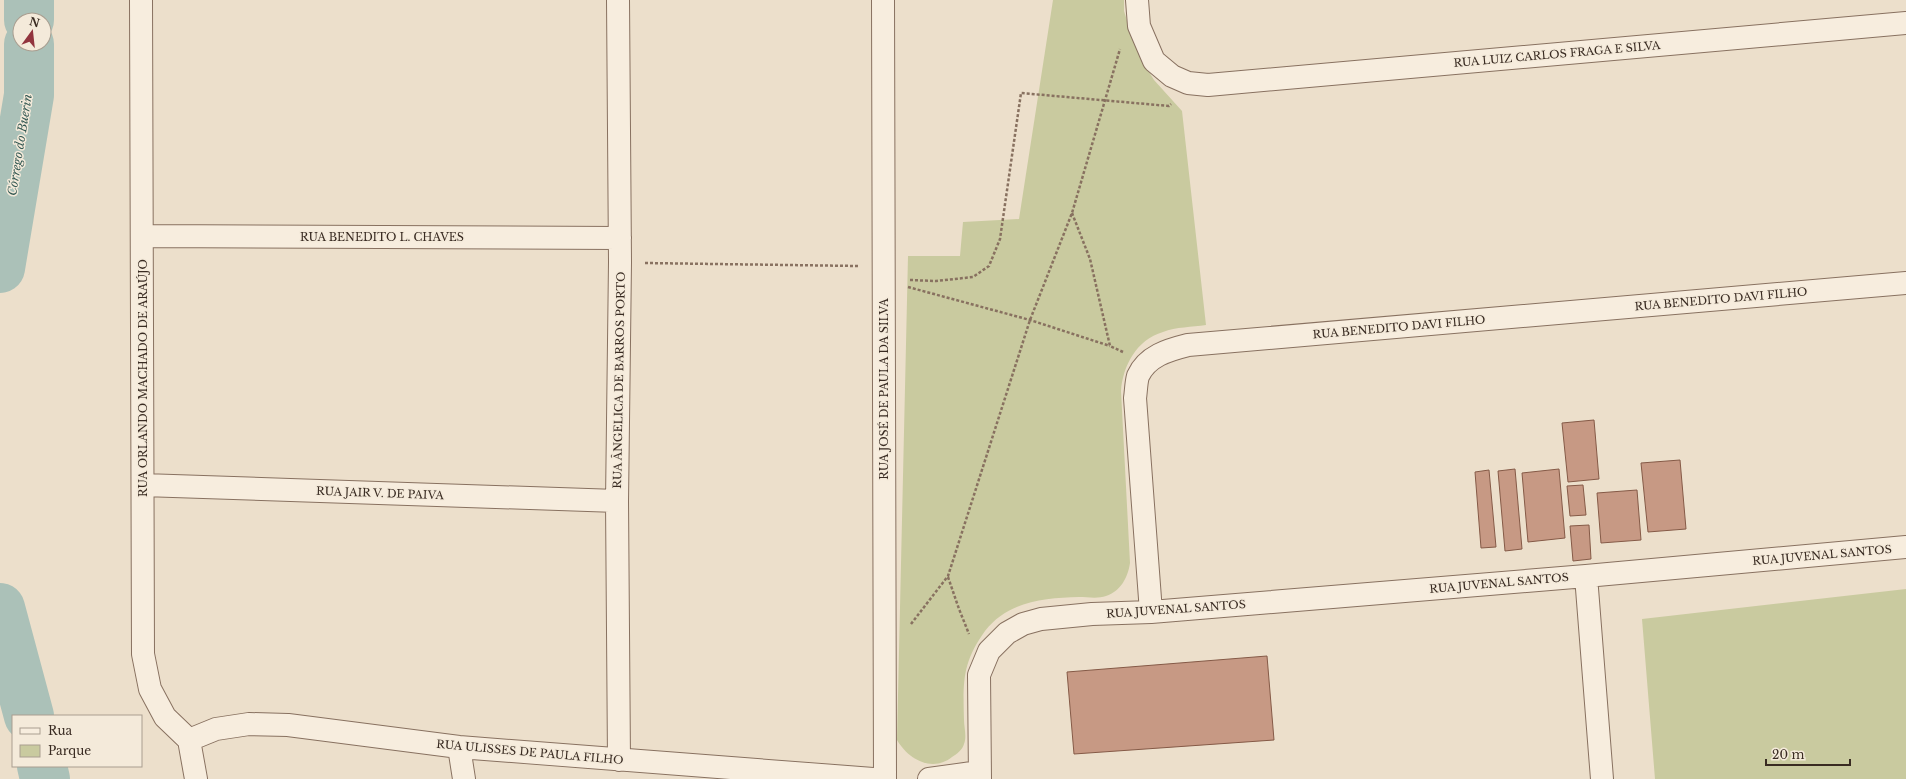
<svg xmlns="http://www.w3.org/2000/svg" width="1906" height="779" font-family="'Libre Baskerville',serif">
<rect width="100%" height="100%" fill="#ecdfcb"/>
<path fill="#c9ca9f" d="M 1053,0 L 1124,0 L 1124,11 L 1132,37 L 1143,62 L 1154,80 L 1182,111 L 1206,325 C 1192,327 1176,327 1163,332 C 1136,340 1123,366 1121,391 L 1130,563 C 1128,577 1121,591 1106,596 C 1098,599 1087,597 1079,597 C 1045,598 1008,601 985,631 C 962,663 963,682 964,720 C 964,727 967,737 964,744 C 963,749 957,754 952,757 C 932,773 908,759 897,740 L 908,256 L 960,256 L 963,222 L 1019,219 Z
M 1906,589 L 1906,779 L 1655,779 L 1642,619 Z"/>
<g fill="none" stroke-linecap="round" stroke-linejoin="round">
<path stroke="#abc1b8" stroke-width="50" d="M 29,0 L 29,20
M 0,268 L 29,95 L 29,44
M 0,608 L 29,716
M 42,766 L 45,779"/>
</g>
<path fill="#c79984" stroke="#855a47" d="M 1594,420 L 1599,479 L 1568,482 L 1562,423 Z
M 1680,460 L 1686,529 L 1648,532 L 1641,463 Z
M 1515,469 L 1522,549 L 1505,551 L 1498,471 Z
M 1559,469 L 1565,538 L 1528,542 L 1522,473 Z
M 1489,470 L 1496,547 L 1481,548 L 1475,472 Z
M 1583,485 L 1586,515 L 1570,516 L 1567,486 Z
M 1637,490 L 1641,540 L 1601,543 L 1597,493 Z
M 1589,525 L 1591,559 L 1573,561 L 1570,526 Z
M 1267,656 L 1274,740 L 1074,754 L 1067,672 Z"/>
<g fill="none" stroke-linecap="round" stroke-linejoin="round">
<defs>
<path id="minor" d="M 141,0 L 143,654 L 150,689 L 165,717 L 189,740
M 618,0 L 620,262 L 617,501 L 619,760
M 883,0 L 885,779
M 1137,0 L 1139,26 L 1154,61 L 1172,76 L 1188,83 L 1208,85 L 1906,23
M 143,236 L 620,238
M 143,485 L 617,501
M 1586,576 L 1602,779
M 1151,612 L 1135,398 C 1136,392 1136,383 1138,376 C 1147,356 1168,350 1188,345 L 1906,283
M 189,740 L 216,729 L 249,724 L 288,725 L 459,747 L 873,779
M 189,740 L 196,779
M 459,747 L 464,779
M 929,779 L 979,772
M 980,779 L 979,675 L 989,651 L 1007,633 L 1023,624 L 1041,619 L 1092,614 L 1151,612 L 1586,576 L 1906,547"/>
</defs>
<use href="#minor" stroke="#887160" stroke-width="24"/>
<path stroke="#887160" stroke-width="2.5" stroke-dasharray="3 2" stroke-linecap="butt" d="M 1072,213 L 1090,259 L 1110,346 L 1123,352
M 645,263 L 858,266
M 910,280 L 936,281 L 973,277 L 989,266 L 1000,239 L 1021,93 L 1169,106 L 1171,104
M 908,287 L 1030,320 L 1110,346
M 948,577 L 959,609 L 969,634
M 911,624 L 948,576 L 1030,320 L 1072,213 L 1120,49"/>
<use href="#minor" stroke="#f7edde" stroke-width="22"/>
</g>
<g text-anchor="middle" stroke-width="3" stroke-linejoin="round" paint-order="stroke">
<g font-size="11" fill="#392b22" stroke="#f4eada">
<text transform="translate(1557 54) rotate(-5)" y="4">RUA LUIZ CARLOS FRAGA E SILVA</text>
<text x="382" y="241">RUA BENEDITO L. CHAVES</text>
<text transform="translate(1721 299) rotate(-5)" y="4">RUA BENEDITO DAVI FILHO</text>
<text transform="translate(1399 327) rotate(-5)" y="4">RUA BENEDITO DAVI FILHO</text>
<text transform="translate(143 378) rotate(-90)" y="4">RUA ORLANDO MACHADO DE ARAÚJO</text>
<text transform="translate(619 380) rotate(-89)" y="4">RUA ÂNGELICA DE BARROS PORTO</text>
<text transform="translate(884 389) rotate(-90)" y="4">RUA JOSÉ DE PAULA DA SILVA</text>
<text transform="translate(380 493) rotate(2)" y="4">RUA JAIR V. DE PAIVA</text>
<text transform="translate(1822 555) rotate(-5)" y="4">RUA JUVENAL SANTOS</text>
<text transform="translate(1499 583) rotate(-5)" y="4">RUA JUVENAL SANTOS</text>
<text transform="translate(1176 609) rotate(-4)" y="4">RUA JUVENAL SANTOS</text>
<text transform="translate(530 752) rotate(5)" y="4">RUA ULISSES DE PAULA FILHO</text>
</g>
<g font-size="12" font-style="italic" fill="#335852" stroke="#f4eada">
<text transform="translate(20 145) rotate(-81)" y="4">Córrego do Buerin</text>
</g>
</g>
<rect x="12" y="715" width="130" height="52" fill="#f4eada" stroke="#a99e90"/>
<rect x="20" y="728" width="20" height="6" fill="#f7edde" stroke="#a99e90"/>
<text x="48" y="735" font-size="12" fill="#392b22">Rua</text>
<rect x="20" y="745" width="20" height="12" fill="#c9ca9f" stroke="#a99e90"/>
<text x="48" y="755" font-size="12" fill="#392b22">Parque</text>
<g transform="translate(32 32) rotate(15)"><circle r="19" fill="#f4eada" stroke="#a99e90"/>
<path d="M0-3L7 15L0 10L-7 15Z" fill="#92343e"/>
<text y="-6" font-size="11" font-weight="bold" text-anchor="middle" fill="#392b22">N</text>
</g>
<path d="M1766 759v6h84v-6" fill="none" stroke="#392b22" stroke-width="2"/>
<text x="1772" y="759" font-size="12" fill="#392b22" stroke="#f4eada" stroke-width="3" paint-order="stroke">20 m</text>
</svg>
